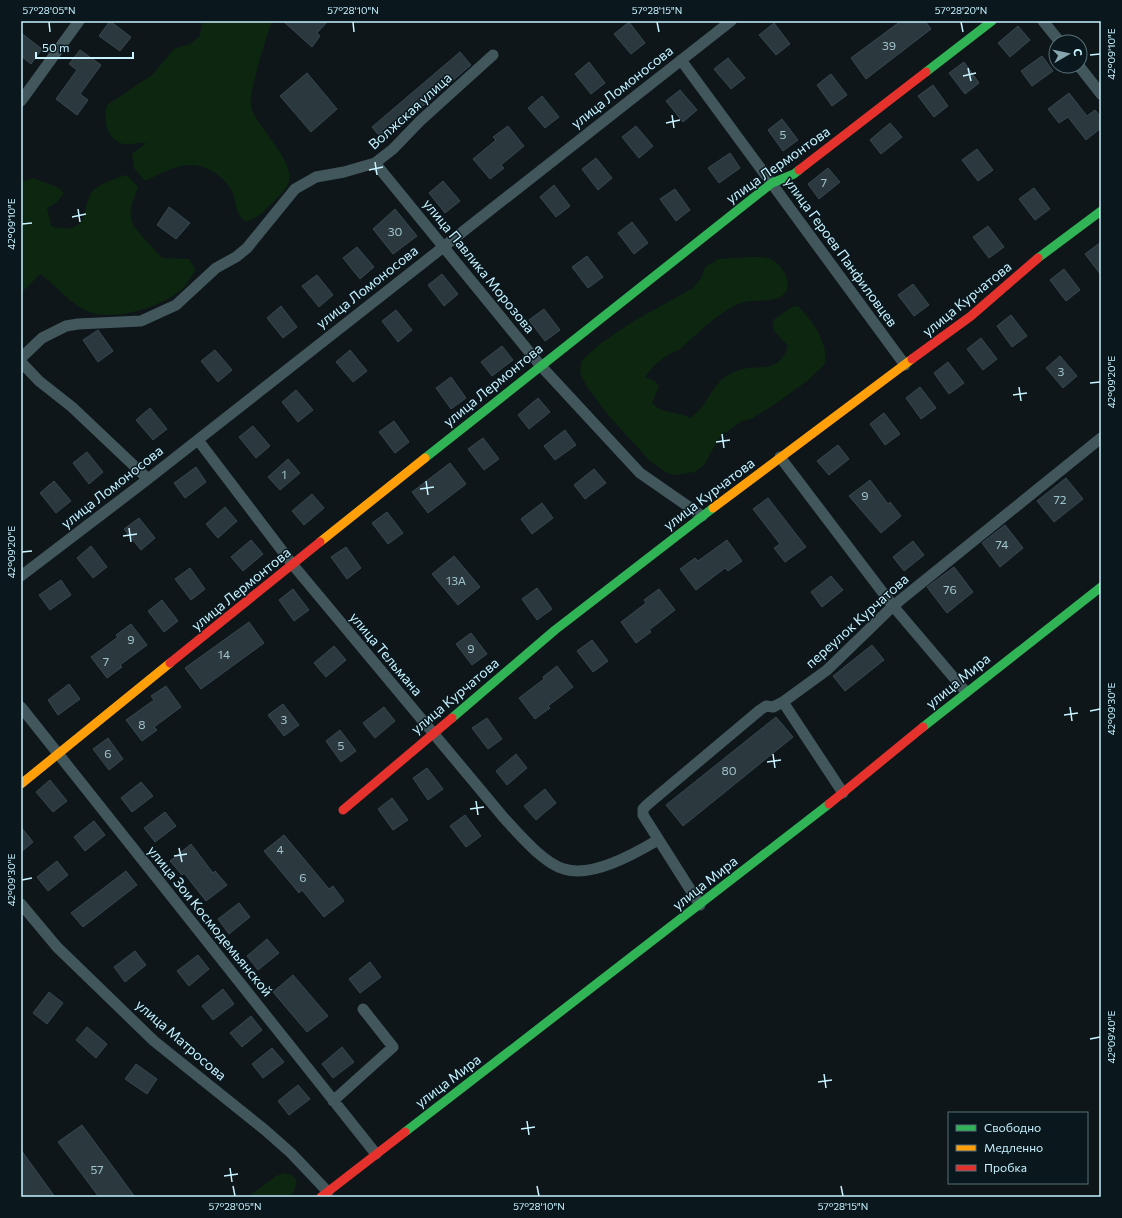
<svg xmlns="http://www.w3.org/2000/svg" width="1122" height="1218" font-family="Commissioner,sans-serif">
<rect width="100%" height="100%" fill="#0e161a"/>
<path fill="#0d2610" d="M 202,21 L 272,21 C 267,35 248,94 251,107 C 256,128 302,165 286,188 C 283,192 278,197 274,201 C 264,211 259,218 245,222 C 232,206 238,206 232,191 C 229,184 221,177 215,173 C 188,156 170,170 145,181 L 134,168 L 132,154 L 146,143 C 138,142 131,145 124,144 C 106,141 103,119 107,105 L 152,75 L 174,49 L 190,44 L 200,36 Z
M 127,175 L 138,187 C 135,196 129,208 131,218 C 133,230 154,248 162,258 L 189,259 L 196,270 C 191,276 187,285 181,290 C 159,308 109,324 83,309 C 66,300 56,285 40,274 L 21,293 L 21,182 L 33,178 L 57,187 L 64,193 L 57,202 L 47,208 L 51,226 C 62,230 80,231 84,216 C 86,208 87,200 91,193 C 96,185 118,177 127,175 Z
M 753,257 C 760,257 768,257 774,261 C 784,268 794,286 783,295 C 772,304 754,298 741,303 C 718,312 699,333 680,349 C 676,352 671,353 667,356 C 658,361 651,368 645,377 L 654,381 L 659,386 L 652,403 C 662,414 678,411 690,418 C 709,407 710,382 734,372 C 756,362 778,377 788,346 L 774,331 L 773,320 L 792,307 L 798,306 C 811,319 831,346 824,365 L 807,381 L 775,404 L 751,419 L 742,421 L 720,436 L 704,465 L 695,472 L 675,475 L 667,473 L 650,461 L 607,414 L 588,388 L 581,376 L 580,369 L 582,360 L 600,344 L 632,322 L 693,288 L 701,278 L 705,267 L 718,259 Z
M 284,1173 L 292,1175 L 297,1181 L 293,1193 L 288,1197 L 248,1197 L 276,1176 Z"/>
<path fill="#2b383d" stroke="#374850" d="M 110,21 L 131,37 L 120,51 L 99,36 Z
M 283,21 L 328,21 L 317,33 L 320,36 L 312,47 Z
M 901,21 L 925,21 L 931,29 L 866,79 L 851,58 Z
M 629,22 L 645,43 L 631,54 L 614,34 Z
M 774,23 L 790,44 L 776,55 L 759,35 Z
M 1018,26 L 1030,40 L 1010,57 L 998,43 Z
M 21,33 L 42,49 L 31,64 L 21,56 Z
M 80,50 L 101,65 L 80,94 L 88,100 L 77,115 L 56,99 L 77,70 L 69,64 Z
M 460,52 L 471,65 L 383,140 L 372,127 Z
M 1042,56 L 1053,71 L 1032,86 L 1021,71 Z
M 728,58 L 745,78 L 731,89 L 714,69 Z
M 589,62 L 605,83 L 591,94 L 575,74 Z
M 964,62 L 979,83 L 965,94 L 949,73 Z
M 307,73 L 337,109 L 311,132 L 280,96 Z
M 831,74 L 847,95 L 832,106 L 817,85 Z
M 933,85 L 948,106 L 934,117 L 918,96 Z
M 680,90 L 697,110 L 683,122 L 666,101 Z
M 1069,93 L 1087,116 L 1095,110 L 1101,117 L 1101,128 L 1086,140 L 1068,117 L 1059,123 L 1048,109 Z
M 542,96 L 559,117 L 545,128 L 528,108 Z
M 782,119 L 798,140 L 783,151 L 768,130 Z
M 890,123 L 902,137 L 881,154 L 870,140 Z
M 508,126 L 524,146 L 501,165 L 504,168 L 490,179 L 473,159 L 496,140 L 493,137 Z
M 636,126 L 653,146 L 639,158 L 622,137 Z
M 977,149 L 993,170 L 978,181 L 962,160 Z
M 730,153 L 740,168 L 719,183 L 708,168 Z
M 596,158 L 612,178 L 598,190 L 582,169 Z
M 828,168 L 840,182 L 819,199 L 808,184 Z
M 443,181 L 460,201 L 445,213 L 429,193 Z
M 554,185 L 570,206 L 556,217 L 540,197 Z
M 1034,188 L 1050,209 L 1035,220 L 1019,199 Z
M 675,189 L 690,210 L 676,221 L 660,199 Z
M 169,207 L 190,223 L 176,239 L 157,225 Z
M 395,209 L 417,236 L 393,254 L 373,229 Z
M 632,222 L 648,243 L 634,254 L 618,233 Z
M 988,226 L 1004,247 L 989,258 L 973,237 Z
M 1101,242 L 1101,275 L 1085,254 Z
M 357,247 L 374,267 L 360,279 L 343,258 Z
M 587,256 L 603,277 L 588,288 L 572,267 Z
M 1064,269 L 1080,290 L 1066,301 L 1050,280 Z
M 442,274 L 458,294 L 444,306 L 428,285 Z
M 317,275 L 333,295 L 319,307 L 302,286 Z
M 913,284 L 929,305 L 914,316 L 898,295 Z
M 281,306 L 297,327 L 283,338 L 267,318 Z
M 544,309 L 560,330 L 545,341 L 529,320 Z
M 396,310 L 412,330 L 398,342 L 382,321 Z
M 1011,315 L 1027,336 L 1012,347 L 997,326 Z
M 98,330 L 113,351 L 98,362 L 83,340 Z
M 981,338 L 997,359 L 983,370 L 967,349 Z
M 502,346 L 513,360 L 492,376 L 481,362 Z
M 215,350 L 232,370 L 218,382 L 201,361 Z
M 350,350 L 367,371 L 353,382 L 336,362 Z
M 1060,356 L 1077,376 L 1063,388 L 1046,368 Z
M 948,362 L 964,383 L 949,394 L 934,373 Z
M 451,377 L 466,398 L 451,409 L 436,388 Z
M 920,387 L 936,408 L 921,419 L 906,398 Z
M 296,390 L 313,410 L 298,422 L 282,402 Z
M 538,398 L 550,412 L 529,429 L 518,415 Z
M 150,408 L 167,429 L 153,440 L 136,420 Z
M 884,413 L 900,434 L 885,445 L 870,424 Z
M 394,421 L 409,442 L 395,453 L 379,432 Z
M 253,426 L 270,446 L 256,458 L 239,437 Z
M 565,430 L 576,445 L 555,460 L 544,446 Z
M 483,438 L 499,459 L 484,470 L 468,449 Z
M 838,445 L 849,459 L 829,475 L 817,461 Z
M 87,452 L 103,472 L 89,484 L 73,463 Z
M 288,459 L 300,473 L 280,490 L 268,477 Z
M 450,463 L 466,484 L 428,513 L 412,492 Z
M 196,467 L 206,482 L 185,498 L 174,483 Z
M 594,469 L 606,483 L 585,499 L 574,485 Z
M 1066,478 L 1083,499 L 1054,522 L 1037,501 Z
M 870,480 L 888,504 L 890,502 L 901,516 L 881,533 L 849,496 Z
M 54,481 L 71,501 L 56,513 L 40,493 Z
M 312,494 L 324,508 L 304,525 L 292,511 Z
M 768,498 L 806,547 L 785,562 L 774,548 L 780,544 L 753,509 Z
M 542,503 L 553,518 L 532,534 L 521,519 Z
M 225,507 L 237,521 L 218,538 L 206,524 Z
M 387,512 L 403,533 L 388,544 L 372,523 Z
M 139,518 L 155,538 L 141,550 L 124,529 Z
M 1005,525 L 1023,548 L 1000,567 L 982,543 Z
M 251,540 L 263,554 L 243,571 L 231,557 Z
M 727,540 L 742,561 L 728,571 L 725,568 L 696,590 L 680,569 L 695,558 L 698,561 Z
M 913,541 L 924,555 L 904,571 L 893,557 Z
M 91,546 L 107,567 L 93,578 L 77,558 Z
M 346,547 L 361,568 L 347,579 L 331,557 Z
M 454,556 L 480,587 L 458,605 L 432,574 Z
M 954,567 L 973,592 L 947,613 L 927,587 Z
M 190,568 L 205,589 L 191,600 L 175,579 Z
M 831,576 L 843,590 L 822,607 L 811,592 Z
M 61,580 L 71,595 L 50,610 L 39,595 Z
M 537,588 L 552,609 L 537,620 L 522,599 Z
M 293,589 L 309,610 L 294,621 L 279,600 Z
M 659,589 L 675,610 L 649,630 L 651,632 L 636,643 L 621,622 L 646,603 L 644,600 Z
M 162,600 L 178,621 L 164,632 L 148,611 Z
M 249,622 L 264,643 L 201,689 L 185,668 Z
M 131,624 L 147,645 L 120,665 L 122,667 L 107,678 L 91,657 L 118,637 L 116,635 Z
M 471,633 L 487,654 L 472,665 L 456,644 Z
M 592,640 L 608,661 L 593,672 L 577,651 Z
M 872,645 L 884,660 L 845,691 L 833,676 Z
M 334,646 L 346,660 L 326,677 L 314,663 Z
M 557,666 L 573,687 L 548,706 L 550,708 L 535,719 L 519,698 L 544,679 L 543,677 Z
M 69,684 L 80,699 L 58,715 L 48,700 Z
M 166,686 L 181,707 L 154,727 L 157,730 L 142,741 L 126,720 L 154,700 L 151,696 Z
M 283,704 L 299,725 L 284,736 L 268,715 Z
M 384,707 L 395,721 L 375,738 L 363,723 Z
M 776,717 L 793,737 L 683,826 L 666,805 Z
M 487,718 L 502,739 L 488,749 L 472,728 Z
M 340,730 L 356,751 L 341,762 L 326,741 Z
M 108,738 L 123,759 L 109,770 L 93,749 Z
M 516,754 L 527,768 L 507,785 L 496,771 Z
M 427,768 L 443,789 L 428,800 L 413,778 Z
M 50,780 L 67,801 L 53,812 L 36,792 Z
M 141,782 L 153,796 L 132,812 L 121,798 Z
M 545,789 L 556,803 L 536,820 L 524,806 Z
M 392,798 L 408,820 L 393,830 L 378,809 Z
M 165,812 L 176,826 L 155,842 L 144,828 Z
M 465,815 L 481,836 L 466,847 L 450,826 Z
M 94,821 L 105,835 L 85,851 L 74,837 Z
M 21,827 L 33,842 L 21,852 Z
M 284,835 L 329,889 L 333,886 L 344,901 L 324,917 L 302,890 L 299,893 L 264,851 Z
M 191,844 L 213,873 L 215,871 L 227,885 L 206,901 L 184,873 L 182,875 L 170,861 Z
M 57,861 L 68,875 L 48,891 L 37,877 Z
M 126,871 L 137,885 L 83,927 L 71,913 Z
M 239,903 L 250,917 L 229,934 L 218,919 Z
M 267,939 L 279,953 L 258,970 L 247,956 Z
M 135,951 L 146,965 L 125,982 L 114,967 Z
M 198,955 L 209,969 L 189,986 L 177,971 Z
M 370,962 L 381,977 L 360,993 L 349,979 Z
M 293,975 L 328,1016 L 307,1032 L 273,992 Z
M 223,989 L 234,1004 L 213,1020 L 202,1006 Z
M 49,992 L 63,1003 L 47,1024 L 33,1013 Z
M 251,1016 L 262,1030 L 242,1047 L 230,1033 Z
M 87,1027 L 107,1044 L 96,1058 L 76,1040 Z
M 342,1047 L 354,1062 L 333,1078 L 322,1064 Z
M 272,1048 L 284,1062 L 263,1078 L 252,1064 Z
M 136,1064 L 157,1079 L 147,1094 L 125,1079 Z
M 298,1085 L 310,1099 L 289,1115 L 278,1101 Z
M 82,1125 L 135,1197 L 99,1197 L 58,1142 Z
M 21,1150 L 55,1197 L 21,1197 Z"/>
<g fill="none" stroke-linecap="round" stroke-linejoin="round">
<path stroke="#42575b" stroke-width="11" d="M 1043,21 L 1060,42
M 681,60 L 905,365
M 1079,66 L 1101,94
M 21,101 L 79,21
M 375,163 L 540,365 L 640,473 L 702,516
M 21,358 L 42,338 L 66,326 L 78,324 L 141,321 L 176,305 L 216,268 L 236,257 L 247,248 L 295,189 L 316,177 L 344,172 L 375,163 L 393,149 L 420,121 L 493,55
M 21,362 L 39,381 L 72,407 L 148,479
M 198,440 L 293,565 L 504,818 C 519,834 543,863 564,869 C 592,878 634,854 658,840
M 780,457 L 893,606 L 966,692
M 21,576 L 148,479 L 731,21
M 783,702 L 843,793
M 21,707 L 376,1154
M 21,904 L 57,947 L 154,1041 L 265,1130 L 291,1153 L 328,1192
M 700,905 L 643,815 L 643,809 L 648,804 L 760,710 L 766,706 L 773,707 L 783,702 L 827,670 L 893,606 L 1101,438
M 333,1101 L 393,1047 L 363,1009"/>
<path stroke="#30b455" stroke-width="9" d="M 926,72 L 992,21
M 1038,258 L 1101,211
M 425,458 L 772,183 L 794,174 L 799,170
M 452,718 L 555,630 L 713,508
M 923,727 L 1101,587
M 405,1132 L 829,804"/>
<path stroke="#ff9f0a" stroke-width="9" d="M 713,508 L 912,359
M 320,542 L 425,458
M 21,784 L 170,663"/>
<path stroke="#e5322d" stroke-width="9" d="M 799,170 L 926,72
M 912,359 L 971,316 L 1038,258
M 170,663 L 320,542
M 829,804 L 923,727
M 343,810 L 452,718
M 321,1197 L 405,1132"/>
</g>
<path fill="none" stroke="#c7f2ff" stroke-width="1.5" d="M 49,22 L 50,32M 353,22 L 354,32M 657,22 L 659,32M 961,22 L 963,32M 1090,55 L 1100,54M 968,68 L 971,81M 963,76 L 976,73M 672,115 L 674,128M 666,123 L 680,120M 375,162 L 377,175M 369,170 L 383,167M 78,209 L 80,222M 72,217 L 86,214M 22,224 L 32,223M 1090,383 L 1100,382M 1019,387 L 1021,401M 1013,395 L 1027,393M 722,434 L 724,448M 716,442 L 730,440M 426,481 L 428,495M 420,489 L 434,487M 129,528 L 131,542M 123,536 L 137,534M 22,552 L 32,551M 1070,707 L 1072,721M 1090,711 L 1100,709M 1064,715 L 1078,713M 773,754 L 775,768M 767,762 L 781,760M 476,801 L 478,815M 470,809 L 484,807M 179,848 L 182,862M 174,856 L 187,854M 22,880 L 32,878M 1090,1039 L 1100,1037M 824,1074 L 826,1088M 818,1082 L 832,1080M 527,1121 L 529,1135M 521,1129 L 535,1127M 230,1168 L 232,1182M 224,1176 L 238,1174M 233,1186 L 235,1196M 537,1186 L 539,1196M 841,1186 L 843,1196"/>
<g text-anchor="middle" stroke-width="3" stroke-linejoin="round" paint-order="stroke">
<g font-size="12" fill="#a0c4ce">
<text x="889" y="50">39</text>
<text x="783" y="139">5</text>
<text x="824" y="187">7</text>
<text x="395" y="236">30</text>
<text x="1061" y="376">3</text>
<text x="284" y="479">1</text>
<text x="865" y="500">9</text>
<text x="1060" y="504">72</text>
<text x="1002" y="549">74</text>
<text x="456" y="585">13А</text>
<text x="950" y="594">76</text>
<text x="131" y="644">9</text>
<text x="471" y="653">9</text>
<text x="224" y="659">14</text>
<text x="106" y="666">7</text>
<text x="284" y="724">3</text>
<text x="142" y="729">8</text>
<text x="341" y="750">5</text>
<text x="108" y="758">6</text>
<text x="729" y="775">80</text>
<text x="280" y="854">4</text>
<text x="303" y="882">6</text>
<text x="97" y="1174">57</text>
</g>
<g font-size="14" fill="#c7f2ff" stroke="#0a181e">
<text transform="translate(622 87) rotate(-38)" y="5">улица Ломоносова</text>
<text transform="translate(410 111) rotate(-42)" y="5">Волжская улица</text>
<text transform="translate(778 165) rotate(-35)" y="5">улица Лермонтова</text>
<text transform="translate(841 252) rotate(54)" y="5">улица Героев Панфиловцев</text>
<text transform="translate(479 266) rotate(51)" y="5">улица Павлика Морозова</text>
<text transform="translate(367 287) rotate(-38)" y="5">улица Ломоносова</text>
<text transform="translate(967 299) rotate(-39)" y="5">улица Курчатова</text>
<text transform="translate(493 385) rotate(-39)" y="5">улица Лермонтова</text>
<text transform="translate(112 487) rotate(-38)" y="5">улица Ломоносова</text>
<text transform="translate(709 494) rotate(-37)" y="5">улица Курчатова</text>
<text transform="translate(241 589) rotate(-39)" y="5">улица Лермонтова</text>
<text transform="translate(857 621) rotate(-42)" y="5">переулок Курчатова</text>
<text transform="translate(386 654) rotate(50)" y="5">улица Тельмана</text>
<text transform="translate(958 681) rotate(-39)" y="5">улица Мира</text>
<text transform="translate(455 696) rotate(-40)" y="5">улица Курчатова</text>
<text transform="translate(705 883) rotate(-38)" y="5">улица Мира</text>
<text transform="translate(210 921) rotate(51)" y="5">улица Зои Космодемьянской</text>
<text transform="translate(181 1040) rotate(41)" y="5">улица Матросова</text>
<text transform="translate(448 1081) rotate(-37)" y="5">улица Мира</text>
</g>
</g>
<rect width="1122" height="1218" fill="none" stroke="#0a181e" stroke-width="44"/>
<rect x="948" y="1112" width="140" height="72" fill="#0a181e" stroke="#566f78"/>
<rect x="956" y="1125" width="20" height="6" fill="#30b455" stroke="#566f78"/>
<text x="984" y="1132" font-size="12" fill="#c7f2ff">Свободно</text>
<rect x="956" y="1145" width="20" height="6" fill="#ff9f0a" stroke="#566f78"/>
<text x="984" y="1152" font-size="12" fill="#c7f2ff">Медленно</text>
<rect x="956" y="1165" width="20" height="6" fill="#e5322d" stroke="#566f78"/>
<text x="984" y="1172" font-size="12" fill="#c7f2ff">Пробка</text>
<g transform="translate(1068 54) rotate(81)"><circle r="19" fill="#0a181e" stroke="#566f78"/>
<path d="M0-3L7 15L0 10L-7 15Z" fill="#86a5af"/>
<text y="-6" font-size="11" font-weight="bold" text-anchor="middle" fill="#c7f2ff">С</text>
</g>
<path d="M36 52v6h97v-6" fill="none" stroke="#c7f2ff" stroke-width="2"/>
<text x="42" y="52" font-size="12" fill="#c7f2ff" stroke="#0a181e" stroke-width="3" paint-order="stroke">50 m</text>
<rect x="22" y="22" width="1078" height="1174" fill="none" stroke="#c7f2ff" stroke-width="1.5"/>
<g font-size="10" text-anchor="middle" fill="#c7f2ff">
<text x="49" y="14">57°28'05"N</text>
<text x="353" y="14">57°28'10"N</text>
<text x="657" y="14">57°28'15"N</text>
<text x="961" y="14">57°28'20"N</text>
<text transform="translate(1111 54) rotate(-90)" y="4">42°09'10"E</text>
<text transform="translate(11 224) rotate(-90)" y="4">42°09'10"E</text>
<text transform="translate(1111 382) rotate(-90)" y="4">42°09'20"E</text>
<text transform="translate(11 552) rotate(-90)" y="4">42°09'20"E</text>
<text transform="translate(1111 709) rotate(-90)" y="4">42°09'30"E</text>
<text transform="translate(11 880) rotate(-90)" y="4">42°09'30"E</text>
<text transform="translate(1111 1037) rotate(-90)" y="4">42°09'40"E</text>
<text x="235" y="1210">57°28'05"N</text>
<text x="539" y="1210">57°28'10"N</text>
<text x="843" y="1210">57°28'15"N</text>
</g>
</svg>
